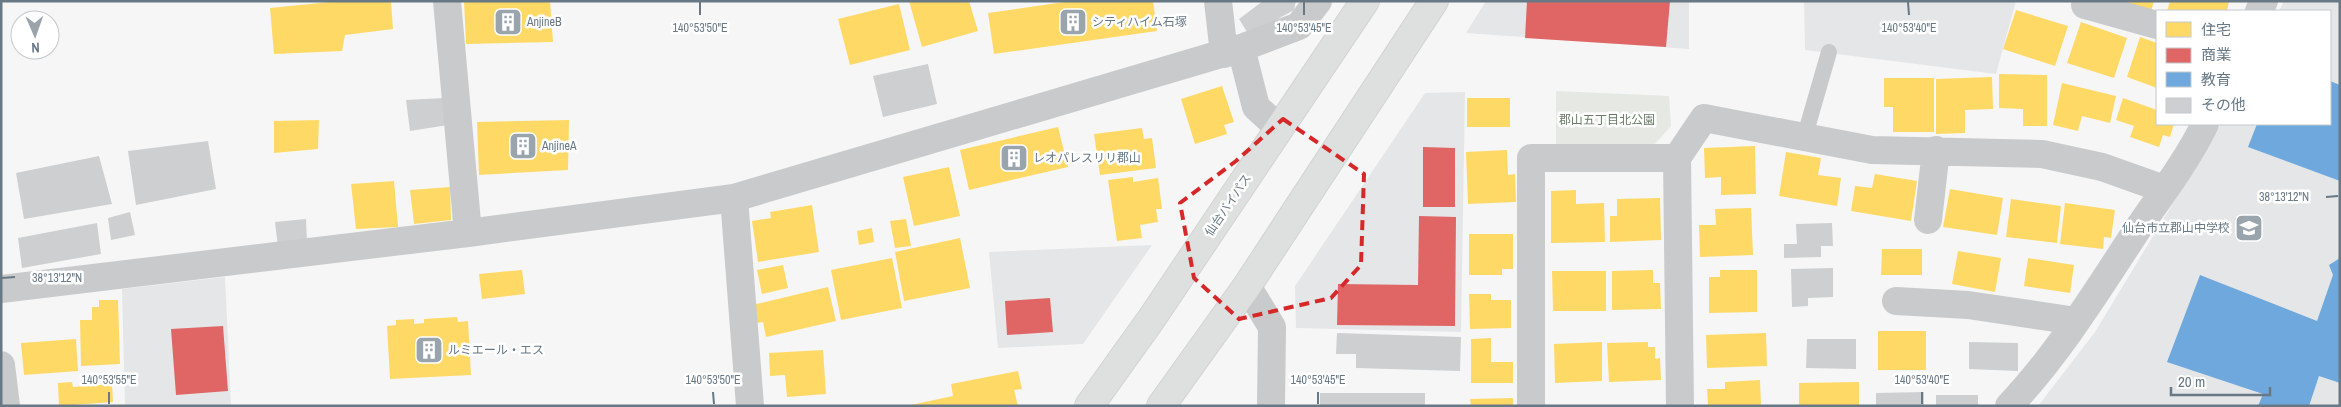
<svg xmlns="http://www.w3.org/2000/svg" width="2341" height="407" font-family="'Archivo Narrow','Noto Sans JP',sans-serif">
<rect width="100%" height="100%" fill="#f6f6f6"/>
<path fill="#e5e6e7" d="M 1486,1 L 1689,1 L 1689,49 L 1466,33 Z
M 1804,1 L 2016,1 L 1996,74 L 1805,50 Z
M 2284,1 L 2340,1 L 2340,406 L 2038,406 L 2095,332 L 2221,124 L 2330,124 L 2330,11 L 2279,11 Z
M 1465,92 L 1461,332 L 1296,328 L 1295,286 L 1425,93 Z
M 1152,245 L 1083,344 L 998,348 L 989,252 Z
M 225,277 L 231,406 L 125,406 L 122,289 Z"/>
<path fill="#e5e8e3" d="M 1556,91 L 1669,96 L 1671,126 L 1652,147 L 1556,147 Z"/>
<path fill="#ffd966" d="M 340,1 L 391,1 L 393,29 L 345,35 L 342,51 L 274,54 L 270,8 Z
M 464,1 L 550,1 L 553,42 L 466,44 Z
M 909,1 L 969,1 L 978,31 L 922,47 Z
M 1071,1 L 1153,1 L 1157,31 L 994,54 L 988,13 Z
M 2110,1 L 2154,1 L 2151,12 Z
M 2170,1 L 2229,1 L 2227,11 L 2167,11 Z
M 899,4 L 910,50 L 850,65 L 838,19 Z
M 2016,10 L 2068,26 L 2055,66 L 2003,49 Z
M 2081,22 L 2127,38 L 2114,78 L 2067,63 Z
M 2140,37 L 2157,43 L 2157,88 L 2127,77 Z
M 1999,74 L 2047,75 L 2047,126 L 2023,126 L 2023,109 L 1999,108 Z
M 1992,77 L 1993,109 L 1965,110 L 1965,133 L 1936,134 L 1936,79 Z
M 1884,78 L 1934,78 L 1934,132 L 1893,132 L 1893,107 L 1884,107 Z
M 2062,83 L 2116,96 L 2110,123 L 2082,116 L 2078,131 L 2053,125 Z
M 1222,86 L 1234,122 L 1224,125 L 1227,134 L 1195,144 L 1181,99 Z
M 1467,98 L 1510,98 L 1510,127 L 1467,127 Z
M 2123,98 L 2157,110 L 2157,124 L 2174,124 L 2170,137 L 2163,135 L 2159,147 L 2130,137 L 2134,126 L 2116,120 Z
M 319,120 L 318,149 L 274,153 L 274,121 Z
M 569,120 L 568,170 L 479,175 L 477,122 Z
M 1058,127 L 1068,167 L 969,190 L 960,150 Z
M 1142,128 L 1144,139 L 1152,138 L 1156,168 L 1100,175 L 1094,134 Z
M 1755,146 L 1756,194 L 1721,195 L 1721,177 L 1705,178 L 1704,148 Z
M 1507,150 L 1508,175 L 1515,174 L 1516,202 L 1468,204 L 1466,152 Z
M 1786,152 L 1821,158 L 1818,175 L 1841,178 L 1837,206 L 1779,196 Z
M 949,167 L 960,216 L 914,226 L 903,177 Z
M 1875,174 L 1917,181 L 1911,221 L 1851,211 L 1855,186 L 1872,188 Z
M 1133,177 L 1133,182 L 1158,178 L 1162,209 L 1156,209 L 1158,222 L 1140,225 L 1142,238 L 1117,241 L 1108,180 Z
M 394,181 L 398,227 L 356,229 L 351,184 Z
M 450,187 L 451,220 L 414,224 L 410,190 Z
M 1950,189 L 2003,198 L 1997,235 L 1943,227 Z
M 1576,190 L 1576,204 L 1604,203 L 1605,242 L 1551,243 L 1551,191 Z
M 1660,198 L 1661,240 L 1610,242 L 1610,216 L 1617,216 L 1617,199 Z
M 2011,199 L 2061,206 L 2057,243 L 2006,237 Z
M 2065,203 L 2115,210 L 2111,238 L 2104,237 L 2103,249 L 2060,244 Z
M 812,205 L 819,252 L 758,262 L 752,221 L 771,218 L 770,212 Z
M 1751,208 L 1753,255 L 1700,257 L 1699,225 L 1716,225 L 1715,209 Z
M 906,219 L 911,246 L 895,248 L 890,221 Z
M 872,228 L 874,242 L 859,245 L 857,231 Z
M 1469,234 L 1513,234 L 1513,269 L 1502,269 L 1502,275 L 1469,275 Z
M 960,238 L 970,288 L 904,301 L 895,252 Z
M 1882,249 L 1922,249 L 1922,275 L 1881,275 Z
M 1958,251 L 2001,258 L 1995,292 L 1952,284 Z
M 892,258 L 902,308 L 841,320 L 831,270 Z
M 2028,258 L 2074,265 L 2070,293 L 2024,286 Z
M 783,265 L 788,288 L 762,294 L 757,270 Z
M 522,270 L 525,294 L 482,299 L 479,274 Z
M 1653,270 L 1653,283 L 1660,283 L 1661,309 L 1612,310 L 1612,271 Z
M 1720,270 L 1757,270 L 1757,312 L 1709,313 L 1709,277 L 1720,277 Z
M 1552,271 L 1606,271 L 1606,311 L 1553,311 Z
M 828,287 L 836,321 L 766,337 L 763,322 L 757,323 L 752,305 Z
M 1469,294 L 1491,294 L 1491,300 L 1511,300 L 1511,328 L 1470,329 Z
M 99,300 L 118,300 L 120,364 L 81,366 L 80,320 L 92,320 L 92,307 L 99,307 Z
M 457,317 L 458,322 L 468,321 L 471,375 L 390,379 L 387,326 L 396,325 L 396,320 L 414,319 L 414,324 L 424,323 L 424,319 Z
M 1878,331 L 1926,331 L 1926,370 L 1878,370 Z
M 1766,333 L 1767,366 L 1707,368 L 1706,335 Z
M 1491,338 L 1491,362 L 1513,362 L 1513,383 L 1471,383 L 1471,339 Z
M 76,339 L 78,371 L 24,375 L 21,343 Z
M 1602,342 L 1602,381 L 1555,383 L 1554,344 Z
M 1648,342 L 1648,347 L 1655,347 L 1655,359 L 1660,358 L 1661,380 L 1609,382 L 1607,343 Z
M 823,350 L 826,394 L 787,397 L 785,375 L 770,376 L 769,353 Z
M 1018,371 L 1022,389 L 1014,390 L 1018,406 L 906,406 L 953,396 L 951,384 Z
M 1760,380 L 1761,406 L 1708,406 L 1707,389 L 1725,389 L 1725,382 Z
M 72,382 L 73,387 L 112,384 L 113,402 L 59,406 L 58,383 Z
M 1859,382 L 1859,406 L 1799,406 L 1799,383 Z
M 1513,398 L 1513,406 L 1471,406 L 1470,399 Z"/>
<path fill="#e06666" d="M 1527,1 L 1670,1 L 1666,47 L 1525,38 Z
M 1423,147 L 1455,148 L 1455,207 L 1423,207 Z
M 1419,216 L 1456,217 L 1455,326 L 1337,325 L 1338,284 L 1418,285 Z
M 1050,298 L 1053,332 L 1007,335 L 1005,301 Z
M 223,326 L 228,391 L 176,395 L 171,329 Z"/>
<path fill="#6fa8dc" d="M 2330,81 L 2340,85 L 2340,181 L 2248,147 L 2257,124 L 2330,124 Z
M 2340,258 L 2340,383 L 2319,376 L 2309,406 L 2258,406 L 2263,394 L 2167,362 L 2200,275 L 2317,321 L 2333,275 L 2329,265 Z"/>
<path fill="#cdcfd0" d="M 1263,1 L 1296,1 L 1294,10 L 1249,35 L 1239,19 Z
M 928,64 L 937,104 L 883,117 L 873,76 Z
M 444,98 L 448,125 L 410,131 L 406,100 Z
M 208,141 L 216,189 L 136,205 L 128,151 Z
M 99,156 L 112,204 L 24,219 L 16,173 Z
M 130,212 L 135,235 L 111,240 L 108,218 Z
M 306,219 L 307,243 L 278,247 L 275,222 Z
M 97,223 L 101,254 L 22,268 L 18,238 Z
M 1832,223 L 1833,246 L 1821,246 L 1821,257 L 1784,258 L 1784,244 L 1797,244 L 1796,224 Z
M 1833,268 L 1833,297 L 1808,298 L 1808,306 L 1792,307 L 1791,269 Z
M 1337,333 L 1461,337 L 1460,371 L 1356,368 L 1356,354 L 1336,354 Z
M 1807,339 L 1856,339 L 1856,369 L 1806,368 Z
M 1969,342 L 2018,343 L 2018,371 L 1969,369 Z
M 1924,392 L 1924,406 L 1876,406 L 1876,393 Z
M 1320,393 L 1425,393 L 1425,406 L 1320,406 Z
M 1936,395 L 1978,395 L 1978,406 L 1936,406 Z"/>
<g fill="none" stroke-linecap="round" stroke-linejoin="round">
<defs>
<path id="highway" d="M 1089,406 L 1152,318 L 1365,1
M 1161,406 L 1247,286 L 1434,1"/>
</defs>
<use href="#highway" stroke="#d2d3d3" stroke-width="30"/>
<path stroke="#c9cacb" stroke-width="16" d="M 1805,135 L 1829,52"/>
<path stroke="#c9cacb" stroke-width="28" d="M 447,1 L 468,233
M 1218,1 L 1224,54
M 2085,5 L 2157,25
M 2259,11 L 2264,1
M 1241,48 L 1256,107 L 1279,128
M 734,198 L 750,406
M 1928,220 L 1936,150
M 1247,286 L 1272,327 L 1271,406
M 1,289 L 468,233 L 734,198 L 1241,48 L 1299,26 L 1318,1
M 1896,301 L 1968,305 L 2076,321
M 1,365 L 6,406
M 1531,406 L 1531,158 L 1677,158
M 1680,406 L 1677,158 L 1704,118 L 1872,150 L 2042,154 L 2102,167 L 2164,189
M 2009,406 C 2059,353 2097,291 2137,230 C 2160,196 2187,161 2205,124"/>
<use href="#highway" stroke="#dedfdf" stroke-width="28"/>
</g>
<path fill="none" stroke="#d62828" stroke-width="4" stroke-dasharray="10 6" stroke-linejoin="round" d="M 1283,119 L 1364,174 L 1361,265 L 1331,298 L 1239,319 L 1194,278 L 1180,203 L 1236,161 Z"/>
<path fill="none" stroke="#687884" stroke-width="2" d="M 700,2 L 700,15M 1304,2 L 1304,15M 1908,2 L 1909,15M 2326,197 L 2338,196M 2,278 L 15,277M 109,392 L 109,404M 713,392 L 714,404M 1318,392 L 1318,404M 1922,392 L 1922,404"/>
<defs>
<symbol id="building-square" viewBox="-11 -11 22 22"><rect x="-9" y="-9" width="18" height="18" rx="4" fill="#9aa4ac" stroke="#fff"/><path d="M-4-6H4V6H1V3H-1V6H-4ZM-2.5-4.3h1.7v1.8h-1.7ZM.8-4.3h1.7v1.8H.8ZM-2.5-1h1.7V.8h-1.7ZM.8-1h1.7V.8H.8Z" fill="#fff"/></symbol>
<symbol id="school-square" viewBox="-11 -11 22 22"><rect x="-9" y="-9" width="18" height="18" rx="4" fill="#9aa4ac" stroke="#fff"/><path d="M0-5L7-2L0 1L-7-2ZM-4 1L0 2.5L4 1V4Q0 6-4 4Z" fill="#fff"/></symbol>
</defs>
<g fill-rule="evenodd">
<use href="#building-square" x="492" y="6" width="32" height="32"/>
<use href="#building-square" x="1057" y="6" width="32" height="32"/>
<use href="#building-square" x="507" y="130" width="32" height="32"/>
<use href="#building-square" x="998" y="142" width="32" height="32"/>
<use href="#school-square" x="2233" y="212" width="32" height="32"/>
<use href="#building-square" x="413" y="334" width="32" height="32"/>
</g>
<g text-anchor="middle" stroke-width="5" stroke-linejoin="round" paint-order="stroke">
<g font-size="12" fill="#687884" stroke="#fff" text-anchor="start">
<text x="527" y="26">AnjineB</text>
<text x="1092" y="26">シティハイム石塚</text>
<text x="542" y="150">AnjineA</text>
<text x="1033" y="162">レオパレスリリ郡山</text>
<text x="2230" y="232" text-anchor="end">仙台市立郡山中学校</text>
<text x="448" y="354">ルミエール・エス</text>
</g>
<g font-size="12" fill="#6b7b67" stroke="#fff">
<text x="1607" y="124">郡山五丁目北公園</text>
</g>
<g font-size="12" fill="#687884" stroke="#fff">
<text transform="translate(1228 205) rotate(-56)" y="4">仙台バイパス</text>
</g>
</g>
<g font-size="12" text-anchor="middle" fill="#687884" stroke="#fff" stroke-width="5" stroke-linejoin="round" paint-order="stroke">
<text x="700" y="32">140°53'50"E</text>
<text x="1304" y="32">140°53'45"E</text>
<text x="1909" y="32">140°53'40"E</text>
<text x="2284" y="201">38°13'12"N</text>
<text x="57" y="282">38°13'12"N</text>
<text x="109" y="384">140°53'55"E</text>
<text x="713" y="384">140°53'50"E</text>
<text x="1318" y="384">140°53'45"E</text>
<text x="1922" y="384">140°53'40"E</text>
</g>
<rect width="2341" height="407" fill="none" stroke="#687884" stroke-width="5"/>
<rect x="2156" y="10" width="175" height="115" fill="#ffffff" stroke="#c3c9ce"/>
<rect x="2166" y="22" width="25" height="15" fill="#ffd966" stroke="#c3c9ce"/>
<text x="2201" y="35" font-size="15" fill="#687884">住宅</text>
<rect x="2166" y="48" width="25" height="15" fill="#e06666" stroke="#c3c9ce"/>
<text x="2201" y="60" font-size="15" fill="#687884">商業</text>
<rect x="2166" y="72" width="25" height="15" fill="#6fa8dc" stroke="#c3c9ce"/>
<text x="2201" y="85" font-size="15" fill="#687884">教育</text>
<rect x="2166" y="98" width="25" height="15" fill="#cdcfd0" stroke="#c3c9ce"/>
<text x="2201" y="110" font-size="15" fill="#687884">その他</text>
<g transform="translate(35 35) rotate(178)"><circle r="24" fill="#ffffff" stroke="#c3c9ce"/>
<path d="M0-4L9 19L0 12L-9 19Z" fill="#9aa4ac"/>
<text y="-8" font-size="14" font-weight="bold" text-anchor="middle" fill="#687884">N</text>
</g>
<path d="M2171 387v8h99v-8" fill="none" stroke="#687884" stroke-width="2.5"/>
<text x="2178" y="387" font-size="15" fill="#687884" stroke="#ffffff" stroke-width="4" paint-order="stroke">20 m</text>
</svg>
